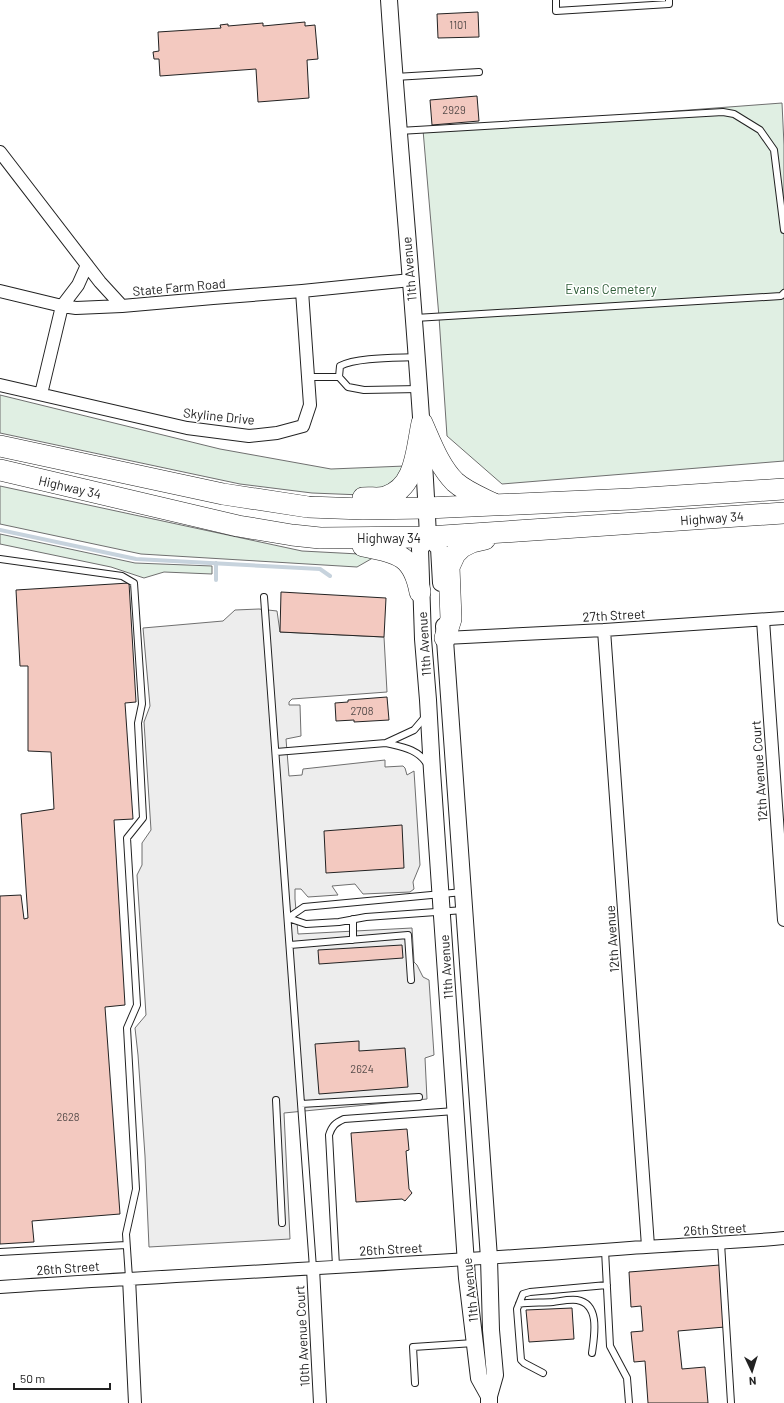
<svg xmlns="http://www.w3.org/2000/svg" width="784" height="1403" font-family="Barlow,sans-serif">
<rect width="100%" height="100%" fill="#fff"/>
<path fill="#e0efe3" stroke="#6f6f6f" d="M 782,103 L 784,145 L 784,461 L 502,484 L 447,436 L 439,317 L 423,130 Z
M 0,395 L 220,449 L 331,469 L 405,466 L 392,487 L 362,495 L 312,493 L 240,484 L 0,433 Z
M 0,486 L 302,551 L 378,555 L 357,567 L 141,554 L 0,524 Z
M 0,534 L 135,563 L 212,566 L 212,574 L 164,572 L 144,578 L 111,567 L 0,544 Z"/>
<path fill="#ededed" stroke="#6f6f6f" d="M 259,609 L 277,611 L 280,632 L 384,637 L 387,692 L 292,699 L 289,702 L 289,705 L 300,705 L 301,736 L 286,739 L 289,776 L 302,775 L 303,769 L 385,760 L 385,767 L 403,766 L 405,768 L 407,775 L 414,771 L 420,865 L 413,882 L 414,889 L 410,892 L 363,894 L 355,884 L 332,886 L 338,895 L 308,897 L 301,889 L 295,889 L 295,899 L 298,934 L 412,928 L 414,962 L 417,965 L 423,977 L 429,980 L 434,1055 L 425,1058 L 427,1099 L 284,1113 L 290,1239 L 149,1247 L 145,1156 L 138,1055 L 135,1028 L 146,1015 L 137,875 L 142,865 L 142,843 L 151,830 L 144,722 L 150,706 L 143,628 L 223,621 L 235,610 Z"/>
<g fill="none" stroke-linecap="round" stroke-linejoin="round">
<path stroke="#c7d3dd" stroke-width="4" d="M 0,530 L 136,559 L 320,569 L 330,576
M 216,580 L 216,563"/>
</g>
<path fill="#f3c9c0" stroke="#222" d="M 478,12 L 479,37 L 438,38 L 437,14 Z
M 305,22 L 305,26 L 315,25 L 318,59 L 307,60 L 309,98 L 258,102 L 256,69 L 160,76 L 159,59 L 154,59 L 153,52 L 159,51 L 158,32 L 221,28 L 220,25 L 228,24 L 228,26 L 263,23 L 263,26 Z
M 477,96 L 479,121 L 432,125 L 430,100 Z
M 129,583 L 136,702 L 125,703 L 133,819 L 114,820 L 125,1005 L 105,1007 L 120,1214 L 32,1221 L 34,1242 L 0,1244 L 0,896 L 21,895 L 24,919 L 28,918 L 21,814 L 54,809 L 51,752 L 28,751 L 28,666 L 20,666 L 16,590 Z
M 281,592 L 386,598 L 384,637 L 280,632 Z
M 387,697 L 389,720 L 354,722 L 354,720 L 336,721 L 335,703 L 348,702 L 348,700 Z
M 402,825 L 404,868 L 326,873 L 324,831 Z
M 402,945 L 403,958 L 319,964 L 318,950 Z
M 359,1041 L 359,1051 L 405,1048 L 408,1087 L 319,1094 L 315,1044 Z
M 407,1129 L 409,1150 L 406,1151 L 409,1189 L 412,1193 L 405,1201 L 402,1199 L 356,1202 L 351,1133 Z
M 720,1265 L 725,1327 L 678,1331 L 682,1369 L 705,1367 L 708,1403 L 648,1403 L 645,1361 L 634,1362 L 631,1332 L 643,1331 L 641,1306 L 631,1307 L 629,1272 Z
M 572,1308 L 574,1339 L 529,1342 L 526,1310 Z"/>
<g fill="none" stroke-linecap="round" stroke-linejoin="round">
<defs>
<path id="lane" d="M 556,0 L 556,11 L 669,4 L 669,0
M 395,77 L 479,72
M 399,131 L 723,112 L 734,114 L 760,130 L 774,150 L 784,230
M 415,318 L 781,296 L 784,293
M 417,357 C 396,358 357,357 340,366 L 339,377 L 348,387 L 364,390 L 419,389
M 309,377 L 339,377
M 0,559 L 122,576 L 134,583 L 142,704 L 138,723 L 143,818 L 127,838 L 137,1005 L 127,1028 L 136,1189 L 126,1234 L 129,1278
M 264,597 L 313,1268
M 386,743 C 402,747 418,749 427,764
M 276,752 L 386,743 L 414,730 L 425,717
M 288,918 L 304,907 L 463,892
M 288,918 L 306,924 L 339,922 L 366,917 L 464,910
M 353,940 L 353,919
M 290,945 L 408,935 L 411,980
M 276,1100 L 282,1223
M 301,1104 L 419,1097
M 721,1243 L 731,1403
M 605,1250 L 610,1346 L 627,1378 L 629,1403
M 0,1252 L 126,1245
M 336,1266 L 329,1135 C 332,1126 335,1123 344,1119 L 455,1111
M 519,1304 C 530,1302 541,1303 553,1302 C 561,1301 569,1299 577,1300 C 601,1304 594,1337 592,1353
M 543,1373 L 524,1363 L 521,1360 L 517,1309 L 523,1294 L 530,1292 L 607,1285
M 415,1383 L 413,1347 L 474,1343"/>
<path id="street" d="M 0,152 L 100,282 L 122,306
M 0,291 L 62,306 L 76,308 L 122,306 L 213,298 L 302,291 L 411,280
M 0,385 L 187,428 L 249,436 L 277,433 L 303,426 L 310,405 L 302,291
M 41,394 L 62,306 L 78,285 L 87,265
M 763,620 L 784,920
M 604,630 L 648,1246
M 445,638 L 604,630 L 784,618
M 313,1268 L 320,1403
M 129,1278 L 135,1403
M 0,1287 C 210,1273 420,1264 630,1248 C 681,1244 733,1243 784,1238"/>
<path id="secondary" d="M 389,0 C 401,179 420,358 428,537 L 420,549 L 423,639 L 428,700 L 432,771 L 467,1278 L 479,1378 L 489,1396
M 428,537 L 439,548 L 441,583
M 444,626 L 489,1258 L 491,1330 L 495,1375 L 489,1396 L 489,1402"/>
<path id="highway" d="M 422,423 C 431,443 439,466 455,482 C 466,492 482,498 496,505
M 0,446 L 223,494 L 308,507 L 363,509 L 427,508 L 631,499 L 784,489
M 0,470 L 238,526 L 292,535 L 320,538 L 428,537 L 784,513
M 363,498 C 370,497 378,499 385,497 C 416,488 416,451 422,423
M 363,546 C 398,553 413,555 420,592
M 445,638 L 451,619 L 449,567 L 455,554 L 462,547 L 472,542 L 485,539"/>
</defs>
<use href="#lane" stroke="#222" stroke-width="8"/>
<use href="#street" stroke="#222" stroke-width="14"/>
<use href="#secondary" stroke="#222" stroke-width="18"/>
<use href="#highway" stroke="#222" stroke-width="22"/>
<use href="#lane" stroke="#fff" stroke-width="6"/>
<use href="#street" stroke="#fff" stroke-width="12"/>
<use href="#secondary" stroke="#fff" stroke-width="16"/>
<use href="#highway" stroke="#fff" stroke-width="21"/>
</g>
<g text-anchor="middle" stroke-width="3" stroke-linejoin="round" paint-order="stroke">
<g font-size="11" fill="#564c4a">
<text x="458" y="29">1101</text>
<text x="454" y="114">2929</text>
<text x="362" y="715">2708</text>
<text x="362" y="1073">2624</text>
<text x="68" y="1121">2628</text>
</g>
<g font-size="13" fill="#222" stroke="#fff">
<text transform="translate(409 269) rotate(-95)" y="5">11th Avenue</text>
<text transform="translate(179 287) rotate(-5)" y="5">State Farm Road</text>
<text transform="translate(219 416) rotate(6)" y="5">Skyline Drive</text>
<text transform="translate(70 487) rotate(13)" y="5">Highway 34</text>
<text transform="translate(712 518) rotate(-4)" y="5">Highway 34</text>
<text x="389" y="543">Highway 34</text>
<text transform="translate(614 615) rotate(-3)" y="5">27th Street</text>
<text transform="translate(424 644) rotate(-94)" y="5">11th Avenue</text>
<text transform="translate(759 771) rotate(-94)" y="5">12th Avenue Court</text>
<text transform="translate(612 939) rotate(-94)" y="5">12th Avenue</text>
<text transform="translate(446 967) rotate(-94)" y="5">11th Avenue</text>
<text transform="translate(715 1229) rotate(-3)" y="5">26th Street</text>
<text transform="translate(391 1249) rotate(-3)" y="5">26th Street</text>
<text transform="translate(68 1268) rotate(-4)" y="5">26th Street</text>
<text transform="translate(470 1290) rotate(-96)" y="5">11th Avenue</text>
<text transform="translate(302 1336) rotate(-93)" y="5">10th Avenue Court</text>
</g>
<g font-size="13" fill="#2f5e38" stroke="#fff">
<text x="611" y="294">Evans Cemetery</text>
</g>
</g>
<g transform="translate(752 1371) rotate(176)" stroke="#ffffff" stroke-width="3" paint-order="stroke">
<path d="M0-3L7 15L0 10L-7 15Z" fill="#222222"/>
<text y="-6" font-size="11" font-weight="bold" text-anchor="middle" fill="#222222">N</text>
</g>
<path d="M14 1383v6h96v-6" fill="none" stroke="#222222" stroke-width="2"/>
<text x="20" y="1383" font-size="12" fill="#222222" stroke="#ffffff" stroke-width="3" paint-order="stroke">50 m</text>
</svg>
